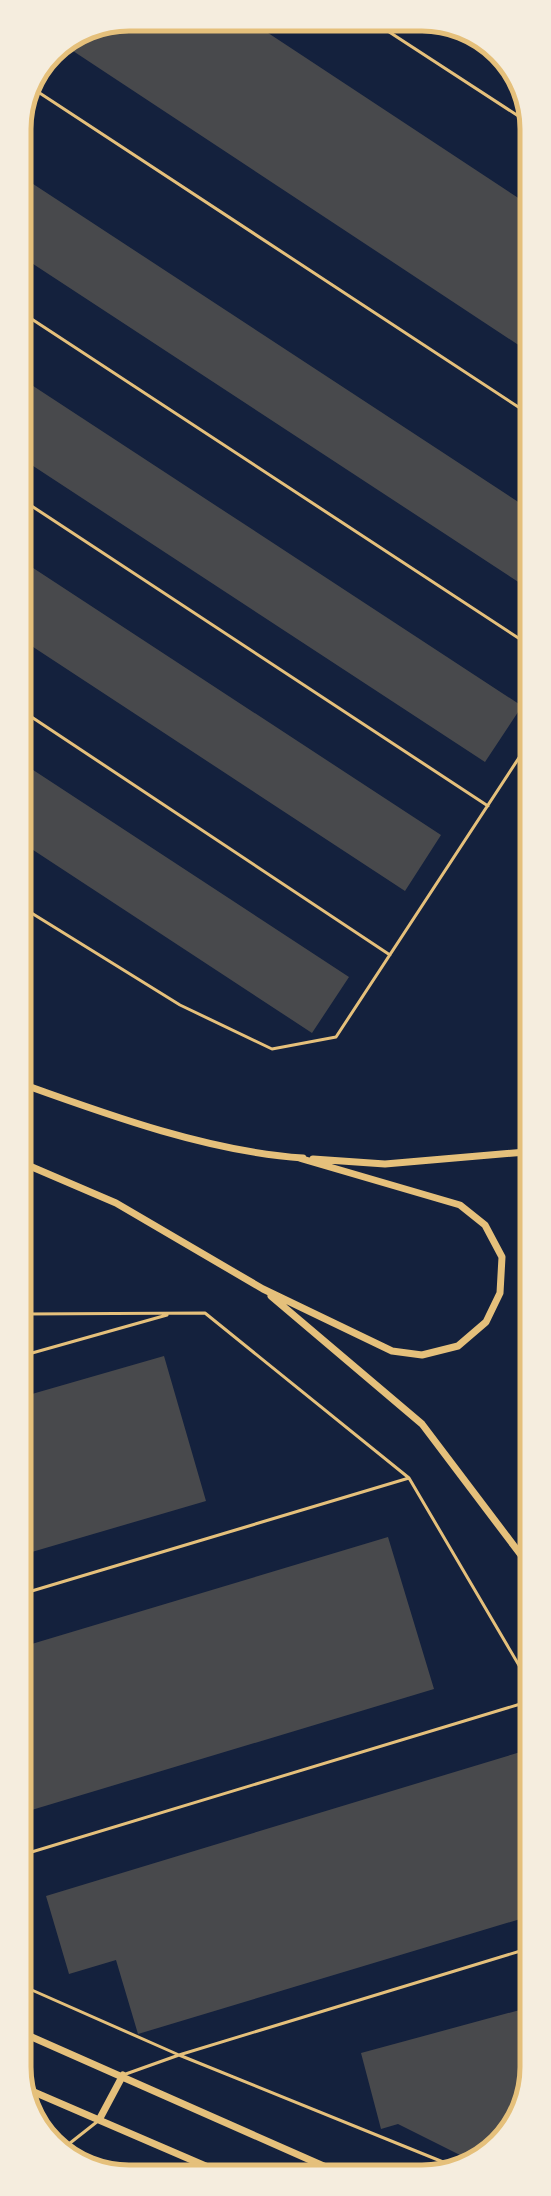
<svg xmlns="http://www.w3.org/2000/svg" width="551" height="2196" font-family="Lato,sans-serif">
<rect width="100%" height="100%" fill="#14213d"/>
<path fill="#48494c" d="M 129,24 L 256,25 L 526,203 L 526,350 L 67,47 L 89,32 Z
M 24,178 L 526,507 L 526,587 L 24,258 Z
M 24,380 L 522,706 L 485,762 L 24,460 Z
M 24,562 L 441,835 L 405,891 L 24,641 Z
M 24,764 L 349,977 L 312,1033 L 24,844 Z
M 164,1356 L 206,1501 L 25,1554 L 25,1396 Z
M 388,1537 L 434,1689 L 25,1812 L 25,1646 Z
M 527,1750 L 527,1917 L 138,2034 L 116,1960 L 69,1974 L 46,1896 Z
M 527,2008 L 527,2074 L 519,2107 L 501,2136 L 470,2160 L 398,2124 L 381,2129 L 361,2053 Z"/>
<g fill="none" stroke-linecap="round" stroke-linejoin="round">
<path stroke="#e5c07b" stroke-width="2.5" d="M 527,1325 L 524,1334 L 527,1395"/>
<path stroke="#e5c07b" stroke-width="3" d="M 380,26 L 526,121
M 32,88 L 526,412
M 24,314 L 526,643
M 24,501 L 488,806
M 24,712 L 390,955
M 25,909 L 180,1005 L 272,1049 L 336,1037 L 526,747
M 25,1314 L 205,1313 L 409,1478 L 527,1679
M 25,1355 L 167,1315
M 25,1593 L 409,1478
M 25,1854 L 527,1702
M 25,1987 L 179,2055 L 453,2166
M 123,2075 L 179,2055 L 527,1949
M 65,2147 L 98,2121"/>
<path stroke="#e5c07b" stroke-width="7" d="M 25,1085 C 111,1116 211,1152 303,1158
M 313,1159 L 385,1164 L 526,1152
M 25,1164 L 116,1203 L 263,1289 L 392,1351 L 422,1355 L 458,1346 L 486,1322 L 500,1293 L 502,1257 L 485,1225 L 460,1205 L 299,1158
M 271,1296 L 422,1424 L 527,1563
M 25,2034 L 335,2171
M 27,2089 L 215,2170
M 99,2120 L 123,2075"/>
</g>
<path d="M0 0H551V2196H0ZM129 31H422A98 98 0 0 1 520 129V2067A98 98 0 0 1 422 2165H129A98 98 0 0 1 31 2067V129A98 98 0 0 1 129 31Z" fill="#f5edde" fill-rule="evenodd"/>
<path fill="none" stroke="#e5c07b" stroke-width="5" d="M129 31H422A98 98 0 0 1 520 129V2067A98 98 0 0 1 422 2165H129A98 98 0 0 1 31 2067V129A98 98 0 0 1 129 31Z"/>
</svg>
